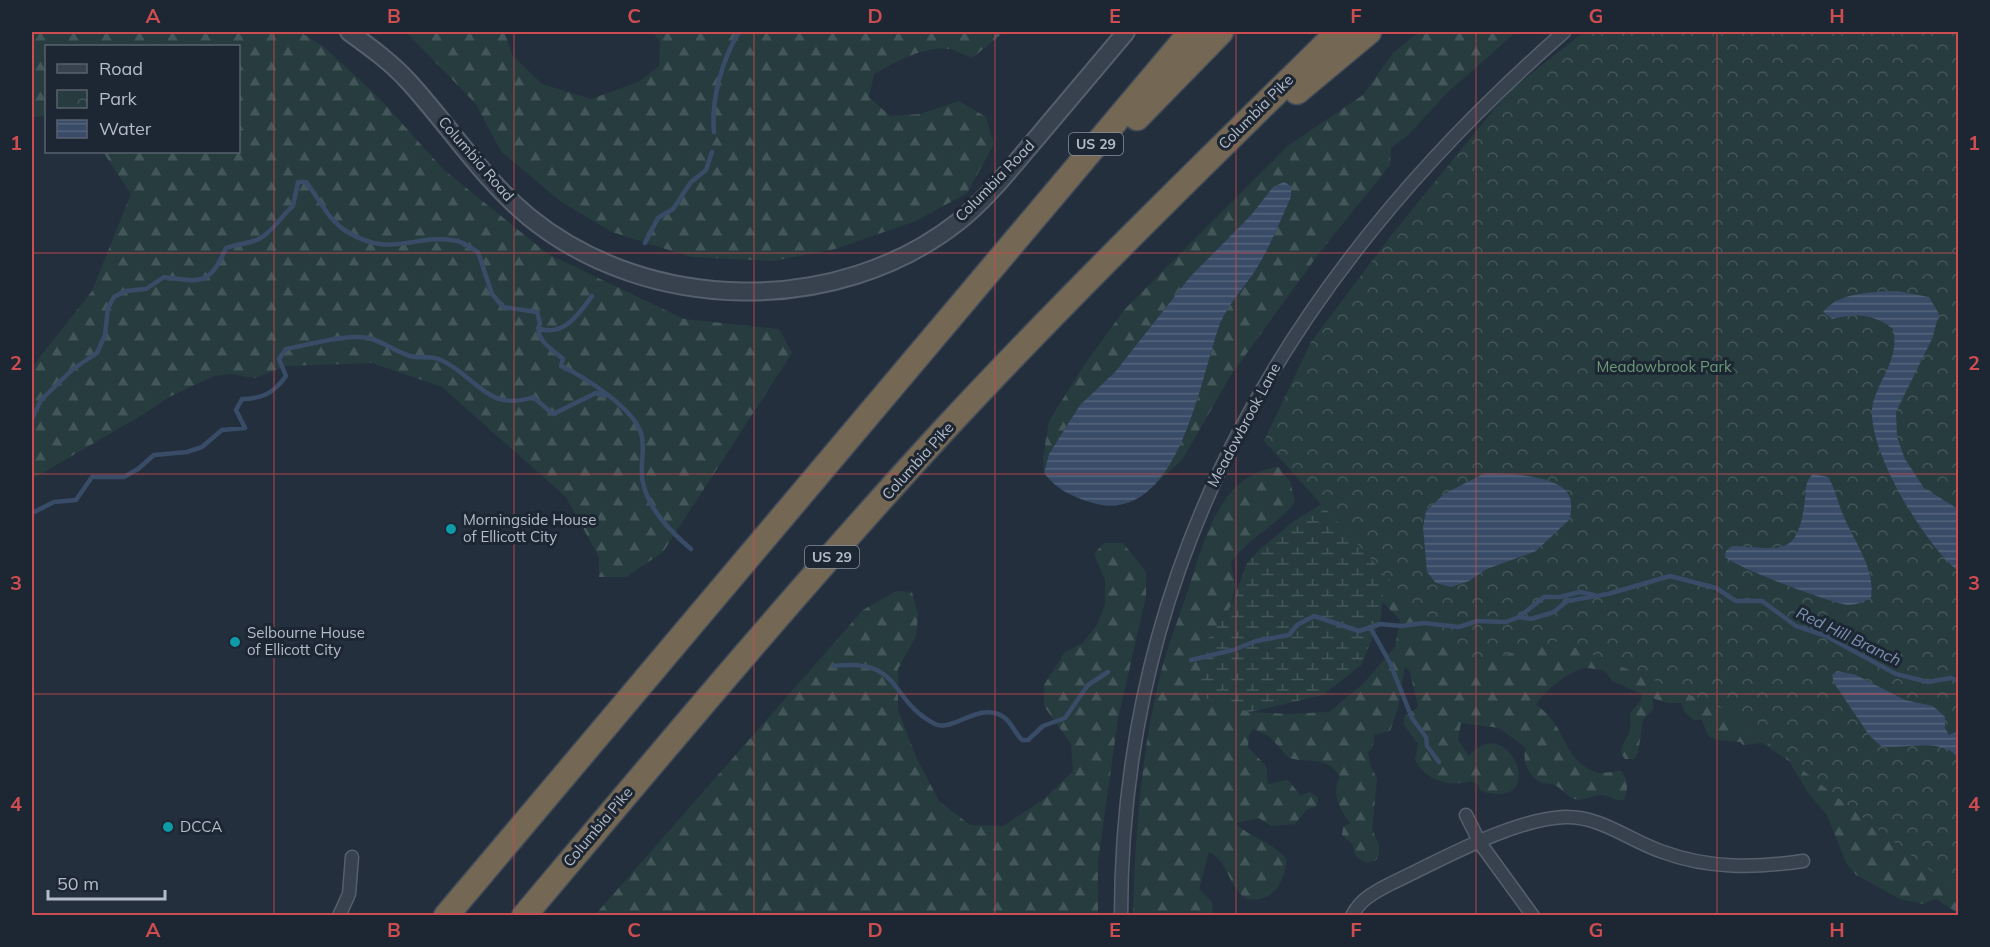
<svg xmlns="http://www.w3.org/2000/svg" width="1990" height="947" font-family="Mulish,sans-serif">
<defs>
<pattern id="forest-firs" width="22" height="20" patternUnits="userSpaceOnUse" patternTransform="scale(1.5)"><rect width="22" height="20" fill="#263c3f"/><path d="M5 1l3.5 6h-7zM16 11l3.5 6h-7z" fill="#435659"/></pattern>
<pattern id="wetland-marsh" width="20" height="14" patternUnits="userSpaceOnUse" patternTransform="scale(1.5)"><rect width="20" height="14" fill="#263c3f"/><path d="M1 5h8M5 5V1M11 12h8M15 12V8" fill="none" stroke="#435659"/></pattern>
<pattern id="park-crowns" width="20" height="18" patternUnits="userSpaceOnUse" patternTransform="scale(1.5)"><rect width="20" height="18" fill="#263c3f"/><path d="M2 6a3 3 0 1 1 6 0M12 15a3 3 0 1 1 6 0" fill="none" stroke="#435659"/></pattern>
<pattern id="water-rules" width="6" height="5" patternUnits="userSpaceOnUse" patternTransform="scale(1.5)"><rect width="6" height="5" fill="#394c67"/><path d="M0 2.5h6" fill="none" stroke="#53647b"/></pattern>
</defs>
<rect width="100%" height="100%" fill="#242f3e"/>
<path fill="url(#forest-firs)" d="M 32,32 L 300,32 L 323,46 L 380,99 L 444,170 L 548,254 L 684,319 L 779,329 L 792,353 L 663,552 L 626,577 L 599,577 L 599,557 L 566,497 L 442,387 L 372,363 L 286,366 L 255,378 L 231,374 L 214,376 L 169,397 L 144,414 L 32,479 L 32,367 L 92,291 L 131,194 L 103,152 L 238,152 L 238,46 L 46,46 L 46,116 L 32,117 Z
M 406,32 L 505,32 L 512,55 L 542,84 L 591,99 L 638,82 L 659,66 L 660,42 L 653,32 L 1004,32 L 972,58 C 965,55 957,51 950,49 C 925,45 895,62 874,74 L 869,97 L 890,116 L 920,114 L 959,101 L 986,117 L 994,144 L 967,193 L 916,221 L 835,249 L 773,261 L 691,257 L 612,232 L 560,201 L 501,151 L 475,103 Z
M 1419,32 L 1516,32 L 1447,93 L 1408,135 L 1391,148 L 1390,165 L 1320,252 L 1231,375 L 1182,460 L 1144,494 C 1195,441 1197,390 1220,325 C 1228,301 1247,285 1260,264 C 1272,243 1281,219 1291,197 L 1273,187 L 1252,214 L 1189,278 L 1115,372 L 1080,405 L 1049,454 L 1044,473 L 1043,458 L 1049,421 L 1083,367 L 1124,310 L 1289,145 L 1363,95 L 1393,53 Z
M 1279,467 L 1290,481 L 1295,502 C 1277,526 1247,538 1231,563 L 1235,586 L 1231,606 L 1205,643 L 1205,698 L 1250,712 L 1288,714 L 1329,712 L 1363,684 L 1395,647 L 1400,620 L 1381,600 L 1386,561 L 1958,756 L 1958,913 L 1936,899 L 1923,904 L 1900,899 L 1856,875 L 1846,863 L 1827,815 L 1808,793 L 1789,761 L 1762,743 L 1743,745 L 1740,742 L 1717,740 L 1708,736 L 1702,720 L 1693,720 L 1685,712 L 1681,703 L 1668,703 L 1652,698 L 1654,708 L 1643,720 L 1638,753 L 1634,759 L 1625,759 C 1616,748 1625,744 1629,733 C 1631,727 1630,720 1630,713 L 1641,700 L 1642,694 L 1612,681 L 1605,671 C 1599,670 1592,668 1586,668 C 1573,668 1541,693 1536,705 C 1567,725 1562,759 1593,771 C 1601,775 1613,771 1621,771 C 1629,780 1628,790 1624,800 C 1614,801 1611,796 1602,795 C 1592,794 1584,802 1574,799 C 1567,796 1562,789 1555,785 C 1551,783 1546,784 1542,783 C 1529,777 1521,761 1526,748 L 1499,728 L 1461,723 L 1458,740 L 1469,756 C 1508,708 1552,813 1481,791 L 1477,784 L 1470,781 C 1448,788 1426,780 1415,760 L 1418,744 L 1404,725 L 1404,717 L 1418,707 L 1410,672 L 1405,667 L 1398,708 L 1390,731 L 1374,735 L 1373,746 L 1368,753 L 1370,764 L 1377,779 L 1372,829 L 1379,845 L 1379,854 L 1376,860 L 1368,863 C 1359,860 1353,855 1353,845 L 1342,835 L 1343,827 L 1350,823 C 1339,809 1331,793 1340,776 C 1325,755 1312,764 1289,758 L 1269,736 L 1253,729 L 1249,735 L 1248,747 L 1266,766 L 1268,784 L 1288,780 L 1301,796 L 1309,792 L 1318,797 L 1317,806 L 1306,810 L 1295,824 L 1271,826 L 1259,818 L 1235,823 C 1252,839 1271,840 1287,860 C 1283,883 1274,903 1247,899 C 1227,887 1230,862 1209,852 L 1199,889 L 1212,902 L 1213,915 L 1133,916 C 1135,835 1141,755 1160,676 C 1167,647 1179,618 1188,590 C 1204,542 1219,473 1279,467 Z
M 1104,543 L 1123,543 L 1146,572 L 1146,596 L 1118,719 L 1098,862 L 1098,915 L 595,915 L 863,610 L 896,591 L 912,592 L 918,614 L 916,636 L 898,669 L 898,710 L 916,757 L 939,801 L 970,825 L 1003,826 L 1044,799 L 1073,771 L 1071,744 L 1044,706 L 1044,685 L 1065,652 L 1083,643 L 1097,625 L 1105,605 L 1105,580 L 1094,554 Z"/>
<path fill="url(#wetland-marsh)" d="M 1354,484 L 1386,561 L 1381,618 L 1361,665 L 1323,695 L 1250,712 L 1205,698 L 1199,682 L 1205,643 L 1231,606 L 1247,563 L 1259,550 L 1294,521 Z"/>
<path fill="url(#park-crowns)" d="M 1584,32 L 1958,32 L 1958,892 L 1726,710 L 1559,641 L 1467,665 L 1264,441 L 1311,342 L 1393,233 L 1509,91 Z"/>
<path fill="url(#water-rules)" d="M 1284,182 L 1291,186 L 1291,197 C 1281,219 1272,242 1260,263 C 1248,284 1229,301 1220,324 C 1200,377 1179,527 1093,503 C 1073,497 1057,490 1044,473 L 1049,454 L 1080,405 L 1115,372 L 1189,278 L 1252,214 L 1273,187 Z
M 1897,291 L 1929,297 L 1939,314 L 1932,339 L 1896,412 L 1897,437 L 1905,459 L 1924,488 L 1958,509 L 1958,571 C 1926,546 1863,445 1873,403 C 1880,377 1900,358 1893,329 C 1874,314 1856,313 1832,319 L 1823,312 C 1839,292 1872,292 1897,291 Z
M 1485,473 C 1505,473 1555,475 1567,492 C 1573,500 1571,510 1570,519 L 1536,551 L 1487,569 L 1469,581 L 1451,587 L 1436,583 L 1427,572 L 1423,527 L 1426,511 L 1444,494 Z
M 1813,474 L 1828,477 C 1835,488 1837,500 1842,512 C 1852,539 1876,568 1871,598 C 1864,602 1856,605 1848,605 C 1833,604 1735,567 1725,557 L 1726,551 L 1732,546 C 1782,548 1798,559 1805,499 C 1806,489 1805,481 1813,474 Z
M 1837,671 L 1856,675 L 1905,700 L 1933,706 L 1945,717 L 1945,728 L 1949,735 L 1958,731 L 1958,756 C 1934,737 1908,750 1881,746 L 1869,735 L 1834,683 L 1832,675 Z"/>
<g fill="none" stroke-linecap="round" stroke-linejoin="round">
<path stroke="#394c67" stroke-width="4.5" d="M 714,132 C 711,99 722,60 739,32
M 645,243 L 658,218 L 673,209 L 691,182 L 706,170 L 712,152
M 538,328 C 563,338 579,314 592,296
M 32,419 L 41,400 L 73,369 L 97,353 L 105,335 L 108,308 L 114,297 L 125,291 L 146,289 L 164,277 C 202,282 209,286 226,248 C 236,244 249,244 259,239 C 273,232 281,216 293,206 L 298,182 L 306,182 C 319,198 327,219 346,231 C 391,260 417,232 458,241 C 464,243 472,249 478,252 L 492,294 L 503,307 L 537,312 L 540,323 C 533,339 553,350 563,359 L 561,366 C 585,377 633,408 641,433 C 646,448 639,467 643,483 C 649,510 671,532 691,549
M 32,513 L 54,502 L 76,500 L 92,477 L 124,477 L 138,469 L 154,455 L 187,452 L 202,447 L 222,430 L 245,428 L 236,410 L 242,399 C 262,399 274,393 286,376 L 279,359 L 286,349 C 308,345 352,332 372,339 C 385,343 396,352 410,356 C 420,359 432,355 441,360 C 476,376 488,413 533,397 L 553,414 L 596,393 L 605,396
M 1519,617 L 1544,597 L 1560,597 L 1580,592 L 1594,595
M 1370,627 L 1390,663 L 1412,718 L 1426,737 L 1427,746 L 1439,762
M 1191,660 L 1233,650 L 1256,641 L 1289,635 L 1297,625 L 1314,616 L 1359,631 L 1380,624 L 1401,626 L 1424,623 L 1459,627 L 1477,621 L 1506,622 L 1519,617 L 1531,619 L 1554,612 L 1567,601 L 1608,594 L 1670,576 L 1716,588 L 1736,601 L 1762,601 L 1796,626 L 1826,636 L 1896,674 L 1928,682 L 1951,678 L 1958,681
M 833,666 C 904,658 887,699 935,724 C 953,733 981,699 1005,718 C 1012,724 1015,733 1022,740 L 1028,740 L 1043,726 L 1065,718 L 1088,685 L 1108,672"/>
<defs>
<path id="minor" d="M 1466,815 L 1480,843 L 1533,916
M 339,916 L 349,894 L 352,857
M 1121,916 C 1121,552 1297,266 1564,32
M 1352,916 C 1360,899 1375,892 1390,884 C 1439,861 1512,819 1565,817 C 1601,816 1630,841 1663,852 C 1709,869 1755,868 1803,861"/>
<path id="tertiary" d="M 349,32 C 370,47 392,63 409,82 C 450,127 482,178 529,217 C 648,314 837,317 958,222 C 987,199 1011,168 1035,140 C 1065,104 1096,68 1126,32"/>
<path id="motorway" d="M 1297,92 L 1369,32
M 1137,118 L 1221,32
M 446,916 L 1191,32
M 524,916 C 662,752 799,588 943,431 C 1070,294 1205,163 1338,32"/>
</defs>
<use href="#minor" stroke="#565f6c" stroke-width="15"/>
<use href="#tertiary" stroke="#565f6c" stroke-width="20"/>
<use href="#motorway" stroke="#434c59" stroke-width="27"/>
<use href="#minor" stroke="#38414e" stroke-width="12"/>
<use href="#tertiary" stroke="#38414e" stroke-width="16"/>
<use href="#motorway" stroke="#746855" stroke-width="24"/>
</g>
<path fill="none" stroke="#ce4d50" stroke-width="1.5" stroke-opacity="0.55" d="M 274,32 L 274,916M 514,32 L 514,916M 754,32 L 754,916M 995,32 L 995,916M 1236,32 L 1236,916M 1476,32 L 1476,916M 1717,32 L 1717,916M 32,253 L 1958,253M 32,474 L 1958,474M 32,694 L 1958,694"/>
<g fill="#0f9aa8" stroke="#1d2633" stroke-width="2">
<circle cx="451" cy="529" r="6"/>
<circle cx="235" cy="642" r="6"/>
<circle cx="168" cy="827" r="6"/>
</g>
<g text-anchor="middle" stroke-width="6" stroke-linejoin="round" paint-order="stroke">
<g fill="#1d2633" stroke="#878f9c" stroke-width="1.5">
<rect x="1069" y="133" width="54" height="22" rx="4.5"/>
<rect x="805" y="546" width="54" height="22" rx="4.5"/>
</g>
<g font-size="14" font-weight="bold" fill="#b4bcc9">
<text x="1096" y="149">US 29</text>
<text x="832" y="562">US 29</text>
</g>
<g font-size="15" fill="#b4bcc9" stroke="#1d2633">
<text transform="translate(1256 112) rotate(-45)" y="5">Columbia Pike</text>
<text transform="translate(476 159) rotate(49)" y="5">Columbia Road</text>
<text transform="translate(995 181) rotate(-46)" y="5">Columbia Road</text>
<text transform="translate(1244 425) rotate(-62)" y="5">Meadowbrook Lane</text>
<text transform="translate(918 461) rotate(-48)" y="5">Columbia Pike</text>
<text transform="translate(598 827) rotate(-50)" y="5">Columbia Pike</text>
</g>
<g font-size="15" fill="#6b9a76" stroke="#1d2633">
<text x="1664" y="372">Meadowbrook Park</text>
</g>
<g font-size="15" fill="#b4bcc9" stroke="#1d2633" text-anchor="start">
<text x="463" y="525">Morningside House<tspan x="463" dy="17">of Ellicott City</tspan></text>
<text x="247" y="638">Selbourne House<tspan x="247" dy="17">of Ellicott City</tspan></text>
<text x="180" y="832">DCCA</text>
</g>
<g font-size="16" font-style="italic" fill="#7c92b1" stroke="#1d2633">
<text transform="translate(1849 636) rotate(26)" y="6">Red Hill Branch</text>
</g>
</g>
<rect width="1990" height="947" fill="none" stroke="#1d2633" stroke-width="66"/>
<rect x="45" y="45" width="195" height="108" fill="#1d2633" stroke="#59626f" stroke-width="1.5"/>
<rect x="57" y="64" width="30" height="9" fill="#38414e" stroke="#59626f" stroke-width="1.5"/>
<text x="99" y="75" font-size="18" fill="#b4bcc9">Road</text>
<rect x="57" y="90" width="30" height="18" fill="url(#park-crowns)" stroke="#59626f" stroke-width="1.5"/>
<text x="99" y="105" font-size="18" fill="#b4bcc9">Park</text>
<rect x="57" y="120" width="30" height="18" fill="url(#water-rules)" stroke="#59626f" stroke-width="1.5"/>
<text x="99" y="135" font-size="18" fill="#b4bcc9">Water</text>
<path d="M48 890v9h117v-9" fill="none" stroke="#b4bcc9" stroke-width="3"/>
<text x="57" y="890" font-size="18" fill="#b4bcc9" stroke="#1d2633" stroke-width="4.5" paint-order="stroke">50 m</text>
<rect x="33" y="33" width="1924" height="881" fill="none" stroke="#ce4d50" stroke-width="2"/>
<g font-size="20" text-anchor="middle" font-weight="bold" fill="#ce4d50">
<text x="153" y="23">A</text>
<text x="394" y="23">B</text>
<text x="634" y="23">C</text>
<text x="875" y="23">D</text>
<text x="1115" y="23">E</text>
<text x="1356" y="23">F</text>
<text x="1596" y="23">G</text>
<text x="1837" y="23">H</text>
<text x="16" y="150">1</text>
<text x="1974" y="150">1</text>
<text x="16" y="370">2</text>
<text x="1974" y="370">2</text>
<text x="16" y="590">3</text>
<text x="1974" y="590">3</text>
<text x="16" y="811">4</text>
<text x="1974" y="811">4</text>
<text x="153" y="937">A</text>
<text x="394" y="937">B</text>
<text x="634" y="937">C</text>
<text x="875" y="937">D</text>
<text x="1115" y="937">E</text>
<text x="1356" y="937">F</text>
<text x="1596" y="937">G</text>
<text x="1837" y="937">H</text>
</g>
</svg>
